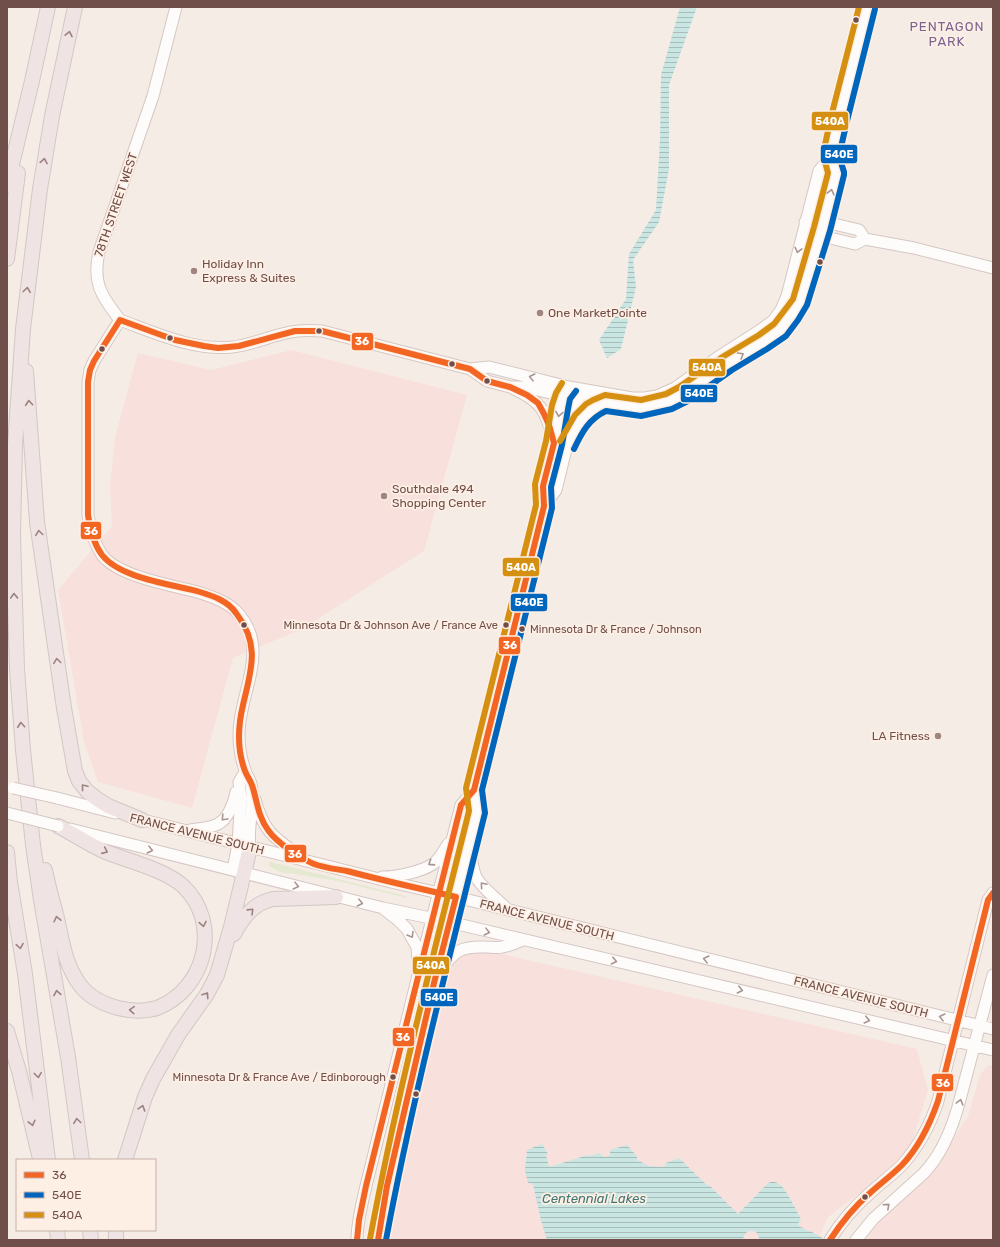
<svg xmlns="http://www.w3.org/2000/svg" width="1000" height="1247" font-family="Rubik,sans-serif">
<defs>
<pattern id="water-rules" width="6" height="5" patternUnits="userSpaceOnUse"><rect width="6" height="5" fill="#c9e6e2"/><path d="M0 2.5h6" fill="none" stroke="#a8bdb9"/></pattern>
</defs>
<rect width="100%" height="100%" fill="#f5ece6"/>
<path fill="#f8e0dc" d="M 291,350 L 467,395 L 424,551 L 302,629 L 233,658 L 192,808 L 98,782 L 84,742 L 58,590 L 112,526 L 110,487 L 115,437 L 138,353 L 211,370 Z
M 480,949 L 917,1049 L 928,1090 L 910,1149 L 870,1185 L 827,1218 L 818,1240 L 386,1240 L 386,1220 L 449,974 L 457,957 Z
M 988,1065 L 993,1066 L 993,1240 L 871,1240 L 865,1236 L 932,1171 L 968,1116 L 980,1075 Z"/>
<path fill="#e5e9d1" d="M 269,862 L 271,862 L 406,896 L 406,898 L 338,881 L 295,874 L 284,873 L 278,871 L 269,866 Z"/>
<path fill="url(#water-rules)" d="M 680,7 L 697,7 L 669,85 L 669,169 L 659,222 L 633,260 L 636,287 L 621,349 L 607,358 L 599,340 L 626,299 L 629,254 L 656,210 L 660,139 L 661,75 Z
M 542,1144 L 548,1154 L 546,1155 L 549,1167 L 588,1155 L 589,1156 L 600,1153 L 602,1156 L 606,1157 L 610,1155 L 610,1150 L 627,1145 L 637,1156 L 637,1160 L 649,1166 L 664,1167 L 666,1163 L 679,1158 L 708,1186 L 709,1185 L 738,1214 L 767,1184 C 771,1181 775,1181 779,1184 C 786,1188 797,1212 801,1219 L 798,1224 L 800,1227 L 804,1228 L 804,1229 L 812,1232 L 826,1240 L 760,1240 L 757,1233 C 750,1228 744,1232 743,1240 L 547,1240 L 541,1220 L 533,1185 L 531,1183 L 528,1183 L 525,1170 L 527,1150 Z"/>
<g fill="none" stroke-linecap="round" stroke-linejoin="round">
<defs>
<path id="secondary" d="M 805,222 L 822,229 L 830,238 L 855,244 L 865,239 L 914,248 L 993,268
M 822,229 L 834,224 L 859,230 L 865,239
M 120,320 C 156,333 194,351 232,347 C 251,345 268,337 286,333 C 298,330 310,330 322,331 L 470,369 L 487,381 L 510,387 L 525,387 L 563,396 L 641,408 L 669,402 L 683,394 L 728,363 L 763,342 L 780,330 L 791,316 L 800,302 L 822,229 L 836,173 L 831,156 L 839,119 L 867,7
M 120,320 L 94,361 L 90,370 L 88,382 L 88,515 C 90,530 94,543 102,555 C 118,576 169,585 194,591 C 208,595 224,600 235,610 C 273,648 239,691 239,734 C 239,747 241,759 245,770 C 246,775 250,779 251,784 C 255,805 247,827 250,848
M 120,320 C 102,297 92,283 99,252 L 153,96 L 176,7
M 470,369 L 489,367 L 569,387 L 632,398 L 645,398 L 657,396 L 675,388 L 717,358 L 759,331 L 773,321 L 781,310 L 787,296 L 819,171 L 831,156
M 514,389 C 541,401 546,411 553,439
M 572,436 C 580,419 587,410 605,403
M 544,506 L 556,490 L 567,445 L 575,398 L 572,393
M 57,798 L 115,813
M 255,799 C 264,834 276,839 303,858
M 135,818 L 391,882 L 456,897 L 993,1029
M 70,829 L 383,908 L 449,922 L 696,980 L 993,1050
M 190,830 C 198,828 209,829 218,824 C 228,819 234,803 236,792
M 471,845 C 471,855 472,868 476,877 C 481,887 499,901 507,909
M 233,870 L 238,844 L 239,827 L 241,798 L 239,782 L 245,772
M 382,877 C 396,877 421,872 433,864 C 440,859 444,850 448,844
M 385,910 L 399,921 L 407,929 L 417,947 L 418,960
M 441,972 C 453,950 462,946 486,947 C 491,947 497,948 502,947 C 509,946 516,943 523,940
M 357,1240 C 357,1222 362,1204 366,1186 L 432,919 L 461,805 L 474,790
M 378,1240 C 403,1096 442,954 477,811 L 474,790 L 544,506 L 543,486 L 554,443 L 560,407 L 563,396 L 569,387
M 830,1240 C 841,1222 854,1207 870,1193 C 880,1184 892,1175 902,1165 C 919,1146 930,1126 938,1101 L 988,900 L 993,893
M 856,1240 L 873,1219 L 924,1173 C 941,1155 951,1131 958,1107 L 993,975"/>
<path id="highway" d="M 75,7 L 52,116 L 40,189 L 23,329 L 15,445 L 13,536 L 17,669 L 23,750 L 33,845 L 41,900 L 68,1057 L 82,1160
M 7,185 L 32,81 L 48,7
M 7,259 L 18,173
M 26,371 L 37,522 L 64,708 L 75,771 L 79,781 L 87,791 L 97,799 L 108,806 L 142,820
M 7,852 L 10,882 L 25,974 L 48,1160
M 45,870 C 48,885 52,899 56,914 C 62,938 64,964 80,985 C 89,997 103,1004 118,1008 C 130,1011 144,1012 157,1008 C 206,989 222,923 183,886 C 166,870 128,861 106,852 C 89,845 74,834 58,826
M 234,934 C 243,917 254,903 273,899 L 336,897
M 7,1031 L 19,1071 L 40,1159
M 125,1160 L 145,1097 L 153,1079 L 178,1035 L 207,994 L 217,975 L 231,927 L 250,848
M 57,1230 L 58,1240
M 90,1230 L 91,1240
M 116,1240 L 116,1230"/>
</defs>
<use href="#secondary" stroke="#d5c7c3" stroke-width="13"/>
<use href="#highway" stroke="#d3c7c4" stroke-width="16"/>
<use href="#secondary" stroke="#fefcfb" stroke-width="11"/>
<use href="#highway" stroke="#efe4e3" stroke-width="14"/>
<defs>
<path id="secondary-bridge" d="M 13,788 L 57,798
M 7,813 L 58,826"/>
</defs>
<use href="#secondary-bridge" stroke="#d5c7c3" stroke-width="13" stroke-linecap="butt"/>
<use href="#secondary-bridge" stroke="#fefcfb" stroke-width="11"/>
<defs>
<path id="bus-1" d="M 120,320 L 175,340 L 204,346 L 218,348 L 239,346 L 295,331 L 322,331 L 470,369 L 487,381 L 510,387 L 527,395 L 538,403 L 544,414 L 549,425 L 554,443 L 543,486 L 544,506 L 474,790 L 461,805 L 439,893 C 408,886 377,879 347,871 C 336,869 325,868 314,864 C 300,858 277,843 268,830 C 258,817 257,800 252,785 C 250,780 247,776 245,771 C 237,750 238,726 243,705 C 251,670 261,645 236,613 C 228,601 213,596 200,592 C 172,584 121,579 102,555 C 93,543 90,529 88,515 L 88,382 L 90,370 L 94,361 Z
M 357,1240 L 359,1220 L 366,1186 L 439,893
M 378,1240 L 387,1186 L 434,983 L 456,897 L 439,893
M 830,1240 C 841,1223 854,1207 870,1193 C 880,1184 892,1175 902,1165 C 919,1147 930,1124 938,1101 L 988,900 L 993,893"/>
<path id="bus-2" d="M 574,449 C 582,432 589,419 606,411 L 641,416 L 672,409 L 688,401 L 732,370 L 767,349 L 786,336 L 798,320 L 807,305 L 830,231 L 844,175 L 844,172 L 839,156 L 847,121 L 875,9
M 386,1240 C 413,1096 450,955 485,813 L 482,790 L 552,508 L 551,487 L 562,445 L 568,409 L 570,399 L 576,391"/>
<path id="bus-3" d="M 560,441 L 575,415 L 586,404 L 593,400 L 605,395 L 641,400 L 666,394 L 679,387 L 724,356 L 759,335 L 774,324 L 784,311 L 793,299 L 814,227 L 828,173 L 823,154 L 831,117 L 859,7
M 370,1239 C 397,1094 434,953 469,811 L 466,788 L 536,505 L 535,484 L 546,441 L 552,405 L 556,393 L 562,383"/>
</defs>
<use href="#bus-1" stroke="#feefe5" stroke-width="9"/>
<use href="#bus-2" stroke="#feefe5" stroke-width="9"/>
<use href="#bus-3" stroke="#feefe5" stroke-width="9"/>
<use href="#bus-1" stroke="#f26522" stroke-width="6"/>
<use href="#bus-2" stroke="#0065bd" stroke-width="6"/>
<use href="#bus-3" stroke="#d59012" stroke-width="6"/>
</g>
<defs><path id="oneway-chevron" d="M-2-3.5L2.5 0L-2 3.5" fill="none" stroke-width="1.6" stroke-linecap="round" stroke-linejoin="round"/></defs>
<g stroke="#9c827f">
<use href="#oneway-chevron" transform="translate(69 34) rotate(-78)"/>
<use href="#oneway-chevron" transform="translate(44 161) rotate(-80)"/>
<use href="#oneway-chevron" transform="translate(27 290) rotate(-83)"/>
<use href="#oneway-chevron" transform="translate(29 403) rotate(-95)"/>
<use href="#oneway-chevron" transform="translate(39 533) rotate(-98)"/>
<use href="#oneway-chevron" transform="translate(14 596) rotate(-92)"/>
<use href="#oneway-chevron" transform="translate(57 661) rotate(-98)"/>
<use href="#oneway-chevron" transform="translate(21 725) rotate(-95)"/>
<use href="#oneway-chevron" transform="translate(84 787) rotate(-130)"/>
<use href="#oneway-chevron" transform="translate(105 851) rotate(24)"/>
<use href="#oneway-chevron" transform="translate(251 911) rotate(-44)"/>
<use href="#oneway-chevron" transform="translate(57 919) rotate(-103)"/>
<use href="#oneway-chevron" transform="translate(203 924) rotate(79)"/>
<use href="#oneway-chevron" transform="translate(20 946) rotate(81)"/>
<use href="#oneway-chevron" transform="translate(57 993) rotate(-100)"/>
<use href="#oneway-chevron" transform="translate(206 995) rotate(-57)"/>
<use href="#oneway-chevron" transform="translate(132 1010) rotate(-176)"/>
<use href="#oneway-chevron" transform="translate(38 1075) rotate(83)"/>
<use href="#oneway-chevron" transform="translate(142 1108) rotate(-72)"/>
<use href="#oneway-chevron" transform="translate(77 1121) rotate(-98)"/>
<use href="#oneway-chevron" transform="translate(32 1123) rotate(76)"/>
</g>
<g stroke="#a99490">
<use href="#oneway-chevron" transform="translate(831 192) rotate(-76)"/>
<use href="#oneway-chevron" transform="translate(798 250) rotate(104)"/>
<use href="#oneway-chevron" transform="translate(741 355) rotate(-31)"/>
<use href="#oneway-chevron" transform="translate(532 377) rotate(-166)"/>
<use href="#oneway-chevron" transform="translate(559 414) rotate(100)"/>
<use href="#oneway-chevron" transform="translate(224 818) rotate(133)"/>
<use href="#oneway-chevron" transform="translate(150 850) rotate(14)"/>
<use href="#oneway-chevron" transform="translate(431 863) rotate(147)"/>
<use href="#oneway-chevron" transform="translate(483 885) rotate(-130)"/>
<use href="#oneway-chevron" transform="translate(296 886) rotate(14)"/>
<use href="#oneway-chevron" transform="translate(360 903) rotate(14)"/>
<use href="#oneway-chevron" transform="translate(487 932) rotate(14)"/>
<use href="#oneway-chevron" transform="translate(411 935) rotate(59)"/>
<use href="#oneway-chevron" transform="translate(706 959) rotate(-166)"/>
<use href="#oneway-chevron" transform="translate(614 961) rotate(13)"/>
<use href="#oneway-chevron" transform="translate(740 990) rotate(13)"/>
<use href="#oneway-chevron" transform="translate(942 1017) rotate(-166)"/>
<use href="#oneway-chevron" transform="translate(867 1020) rotate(13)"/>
<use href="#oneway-chevron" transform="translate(960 1102) rotate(-75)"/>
<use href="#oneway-chevron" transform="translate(887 1206) rotate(-42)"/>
</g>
<g fill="#704e49" stroke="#feefe5" stroke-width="1.5">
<circle cx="856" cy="20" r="3.5"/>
<circle cx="820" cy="262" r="3.5"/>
<circle cx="319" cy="331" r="3.5"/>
<circle cx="170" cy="338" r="3.5"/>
<circle cx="102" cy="349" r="3.5"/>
<circle cx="452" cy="364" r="3.5"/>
<circle cx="487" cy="381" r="3.5"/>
<circle cx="244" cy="625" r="3.5"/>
<circle cx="506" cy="625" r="3.5"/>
<circle cx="522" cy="629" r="3.5"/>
<circle cx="393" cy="1077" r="3.5"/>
<circle cx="416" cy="1094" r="3.5"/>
<circle cx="865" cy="1197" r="3.5"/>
</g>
<g fill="#9f8580" stroke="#feefe5" stroke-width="1.5">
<circle cx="194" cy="271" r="4"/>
<circle cx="540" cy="313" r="4"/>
<circle cx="384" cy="496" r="4"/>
<circle cx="938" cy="736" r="4"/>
</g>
<g text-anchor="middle" stroke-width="3.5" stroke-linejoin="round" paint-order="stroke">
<g font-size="11" fill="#704e49" stroke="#feefe5" text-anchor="end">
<text x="498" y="629">Minnesota Dr &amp; Johnson Ave / France Ave</text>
<text x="530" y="633" text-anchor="start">Minnesota Dr &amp; France / Johnson</text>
<text x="386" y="1081">Minnesota Dr &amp; France Ave / Edinborough</text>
</g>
<g font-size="12" fill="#704e49" stroke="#feefe5">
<text transform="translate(116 205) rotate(-71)" y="4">78TH STREET WEST</text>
<text transform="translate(197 834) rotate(14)" y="4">FRANCE AVENUE SOUTH</text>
<text transform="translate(547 920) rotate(14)" y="4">FRANCE AVENUE SOUTH</text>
<text transform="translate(861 997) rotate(14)" y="4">FRANCE AVENUE SOUTH</text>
</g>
<g font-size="12" fill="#704e49" stroke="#feefe5" text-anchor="start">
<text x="202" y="268">Holiday Inn<tspan x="202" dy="14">Express &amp; Suites</tspan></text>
<text x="548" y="317">One MarketPointe</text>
<text x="392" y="493">Southdale 494<tspan x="392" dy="14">Shopping Center</tspan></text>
<text x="930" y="740" text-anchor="end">LA Fitness</text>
</g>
<g font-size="13" letter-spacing="1" fill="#7a6494" stroke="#feefe5">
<text x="947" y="31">PENTAGON<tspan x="947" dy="15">PARK</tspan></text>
</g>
<g font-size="13" font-style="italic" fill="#3d7673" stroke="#feefe5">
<text x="594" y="1203">Centennial Lakes</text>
</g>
</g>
<g stroke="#feefe5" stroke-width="1.5">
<rect x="811" y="111" width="38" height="20" rx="4" fill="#d59012"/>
<rect x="820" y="144" width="38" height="20" rx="4" fill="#0065bd"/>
<rect x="351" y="332" width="23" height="19" rx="4" fill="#f26522"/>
<rect x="688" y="358" width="38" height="19" rx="4" fill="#d59012"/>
<rect x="680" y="384" width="38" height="19" rx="4" fill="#0065bd"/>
<rect x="80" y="521" width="22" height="19" rx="4" fill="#f26522"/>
<rect x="502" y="557" width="38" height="20" rx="4" fill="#d59012"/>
<rect x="510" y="593" width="38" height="19" rx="4" fill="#0065bd"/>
<rect x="498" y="636" width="23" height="19" rx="4" fill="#f26522"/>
<rect x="284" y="844" width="23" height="19" rx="4" fill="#f26522"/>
<rect x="412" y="956" width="38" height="19" rx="4" fill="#d59012"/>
<rect x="420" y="988" width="38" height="19" rx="4" fill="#0065bd"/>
<rect x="392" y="1027" width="23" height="20" rx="4" fill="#f26522"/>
<rect x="931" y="1073" width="23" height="19" rx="4" fill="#f26522"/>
</g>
<g font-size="11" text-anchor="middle" font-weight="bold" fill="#fff">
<text x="830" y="125">540A</text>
<text x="839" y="158">540E</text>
<text x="362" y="345">36</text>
<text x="707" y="371">540A</text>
<text x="699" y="397">540E</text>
<text x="91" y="535">36</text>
<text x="521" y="571">540A</text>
<text x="529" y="606">540E</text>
<text x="510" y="649">36</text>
<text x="295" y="858">36</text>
<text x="431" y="969">540A</text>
<text x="439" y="1001">540E</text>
<text x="403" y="1041">36</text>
<text x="943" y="1087">36</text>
</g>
<rect width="1000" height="1247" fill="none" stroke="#704e49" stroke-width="16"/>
<rect x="16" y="1159" width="140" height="72" fill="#feefe5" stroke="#c5afa7"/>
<rect x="24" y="1172" width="20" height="6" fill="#f26522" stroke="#c5afa7"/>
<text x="52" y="1179" font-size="12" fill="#704e49">36</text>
<rect x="24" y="1192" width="20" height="6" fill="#0065bd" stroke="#c5afa7"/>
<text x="52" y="1199" font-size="12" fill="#704e49">540E</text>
<rect x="24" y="1212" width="20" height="6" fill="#d59012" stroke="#c5afa7"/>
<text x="52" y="1219" font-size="12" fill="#704e49">540A</text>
</svg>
